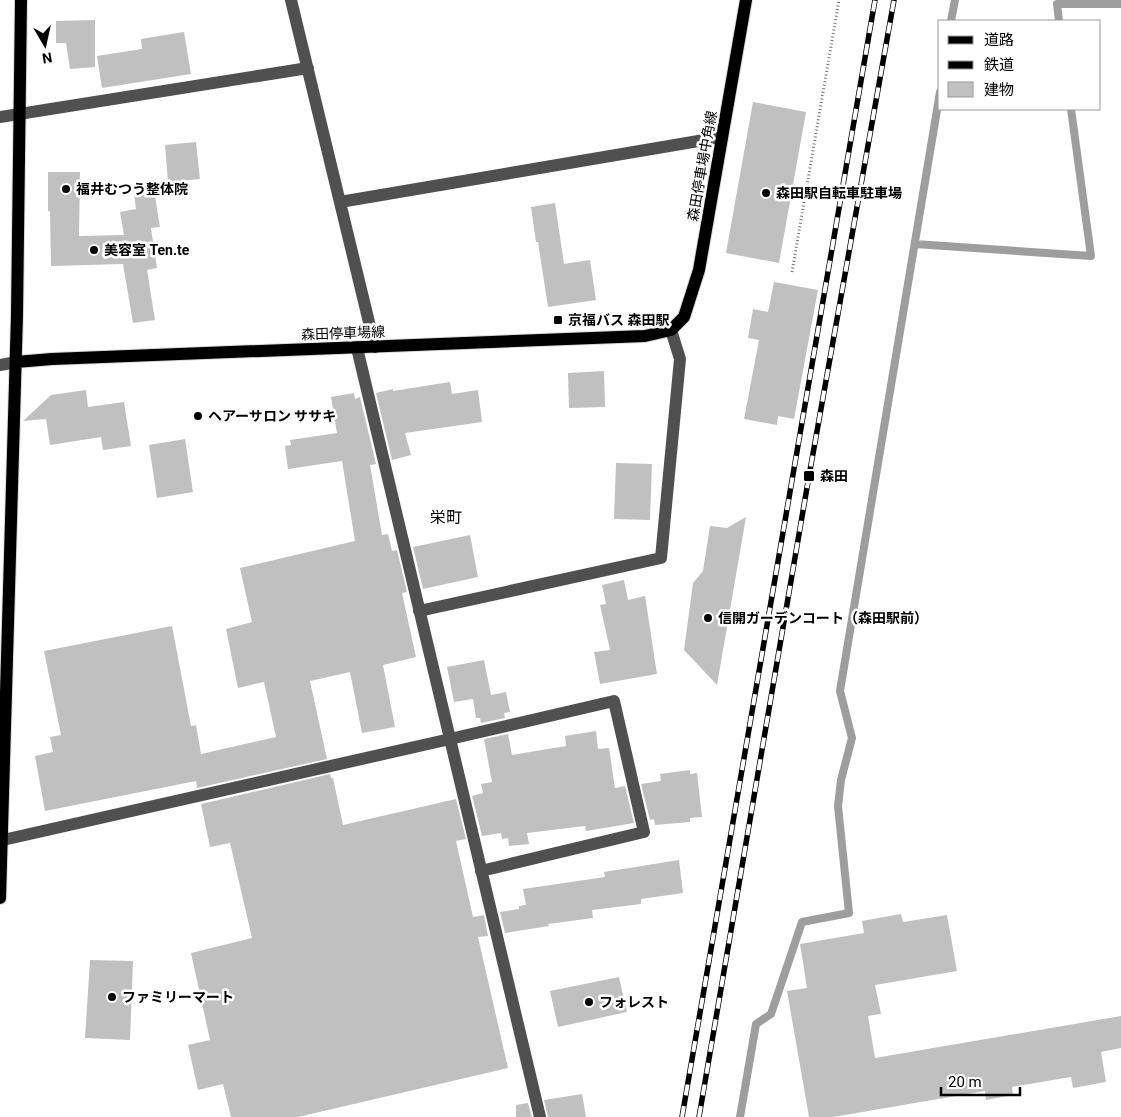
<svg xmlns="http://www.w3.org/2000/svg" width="1121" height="1117" font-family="Roboto,'Noto Sans JP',sans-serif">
<rect width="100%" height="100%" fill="#fff"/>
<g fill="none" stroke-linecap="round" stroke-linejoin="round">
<path stroke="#9e9e9e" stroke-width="8" d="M 951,21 L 955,0
M 1059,21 L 1057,4 L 1121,4
M 915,244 L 1091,256 L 1071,109
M 740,1117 L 756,1024 L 771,1014 L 802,922 L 849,913 L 838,806 L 841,780 L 852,738 L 840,691 L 940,92"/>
</g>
<path fill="#c0c0c0" d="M 95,20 L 95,67 L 70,69 L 66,43 L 56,43 L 56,21 Z
M 184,32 L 191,74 L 102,88 L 97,56 L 142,49 L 141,39 Z
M 753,102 L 806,112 L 779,263 L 726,253 Z
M 196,142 L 200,179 L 168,182 L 165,145 Z
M 48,172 L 80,172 L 79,236 L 124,235 L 120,212 L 136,209 L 133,187 L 153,184 L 160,227 L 151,228 L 157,268 L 147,270 L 155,320 L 133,323 L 123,264 L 51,266 L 50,211 L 48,211 Z
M 555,203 L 564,264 L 590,260 L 596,300 L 548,307 L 538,242 L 536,242 L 531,207 Z
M 774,282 L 818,290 L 794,419 L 778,416 L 777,425 L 744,419 L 759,340 L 748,338 L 753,309 L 768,312 Z
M 604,371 L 605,407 L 569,408 L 568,373 Z
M 450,382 L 452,394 L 478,390 L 482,422 L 405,433 L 411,455 L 392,460 L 376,393 L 393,389 L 393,391 Z
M 86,390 L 88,407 L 124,402 L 131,446 L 103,450 L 101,437 L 50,445 L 46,419 L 23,421 L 51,395 Z
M 354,393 L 355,399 L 360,397 L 376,464 L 370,465 L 382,535 L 388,534 L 392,551 L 397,550 L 407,592 L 402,593 L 416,657 L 383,665 L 395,727 L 362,733 L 350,672 L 310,681 L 327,759 L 197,788 L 196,781 L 45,811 L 35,756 L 53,752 L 50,737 L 61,735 L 44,651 L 172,626 L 191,726 L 196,725 L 201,754 L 276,737 L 264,682 L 238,688 L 226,629 L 252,622 L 240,568 L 355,541 L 342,461 L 288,469 L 285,446 L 291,445 L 290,440 L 337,433 L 331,397 Z
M 185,439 L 193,492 L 157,498 L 149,445 Z
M 616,463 L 652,464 L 650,520 L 614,519 Z
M 746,517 L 717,685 L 684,650 L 693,583 L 703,571 L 710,526 L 727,528 Z
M 470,535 L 478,577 L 423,589 L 413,547 Z
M 624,580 L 628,600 L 645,596 L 657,674 L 600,684 L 594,652 L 610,650 L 600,605 L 606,604 L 602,585 Z
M 484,660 L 491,695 L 506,692 L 510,712 L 504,713 L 505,718 L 481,723 L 480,718 L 476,718 L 473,699 L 454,702 L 447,667 Z
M 596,731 L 598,749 L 609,748 L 615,788 L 625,786 L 634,823 L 586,831 L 585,826 L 527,833 L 529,844 L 509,846 L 508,838 L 502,839 L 501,833 L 482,836 L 472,796 L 483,793 L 481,784 L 492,782 L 484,739 L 508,734 L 512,755 L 566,746 L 565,736 Z
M 690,770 L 690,774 L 697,773 L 702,817 L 690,818 L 690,822 L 655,825 L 654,819 L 650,820 L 641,784 L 661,781 L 660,774 Z
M 330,774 L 331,778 L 333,778 L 343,825 L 456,799 L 466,839 L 456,841 L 473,917 L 484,915 L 488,936 L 478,937 L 508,1068 L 298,1117 L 231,1117 L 223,1084 L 198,1090 L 188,1045 L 210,1040 L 191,953 L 252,938 L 230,843 L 210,847 L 201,804 Z
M 679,860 L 683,893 L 641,899 L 641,904 L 592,910 L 593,918 L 548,924 L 549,926 L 505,933 L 500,912 L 519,909 L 519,906 L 526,905 L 523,889 L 605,877 L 604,872 Z
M 901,914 L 903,922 L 947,915 L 957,971 L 875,985 L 881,1014 L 868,1016 L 875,1058 L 1121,1016 L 1121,1048 L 1101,1052 L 1106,1082 L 1073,1088 L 1071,1077 L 1012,1087 L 1013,1095 L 986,1100 L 985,1091 L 833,1117 L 809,1117 L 787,991 L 807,988 L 800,944 L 864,933 L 862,921 Z
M 90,960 L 133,961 L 130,1040 L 85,1038 Z
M 619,977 L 627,1012 L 558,1027 L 550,991 Z
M 582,1094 L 586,1117 L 548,1117 L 544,1100 Z
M 528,1103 L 532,1117 L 516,1117 L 516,1105 Z"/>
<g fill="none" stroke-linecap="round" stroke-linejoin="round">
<defs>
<path id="major" d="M 16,362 L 52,359 L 645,336 L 671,330 L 684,317 L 699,270 L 746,0
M 0,898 L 17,315 L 21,0"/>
</defs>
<use href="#major" stroke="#dbdbdb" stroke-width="14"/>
<path stroke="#727272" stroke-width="3" stroke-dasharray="1 2.5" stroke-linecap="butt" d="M 792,272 L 839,0"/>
<path stroke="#505050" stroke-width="12" d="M 291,0 L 375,347
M 0,117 L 308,68
M 340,202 L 722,137
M 357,348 L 540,1117
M 0,365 L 16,362
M 419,611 L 661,558 L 680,359 L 671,330
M 3,840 L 450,739 L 614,701 L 644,832 L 481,871"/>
<use href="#major" stroke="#000" stroke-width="12"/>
<defs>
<path id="rail" d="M 682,1117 L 875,0
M 699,1117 L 809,476 L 894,0"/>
</defs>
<use href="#rail" stroke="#000" stroke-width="5.5"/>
<use href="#rail" stroke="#fff" stroke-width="4" stroke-dasharray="11" stroke-linecap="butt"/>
</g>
<g fill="#000" stroke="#fff" stroke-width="2">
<circle cx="66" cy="189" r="5"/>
<circle cx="766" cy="193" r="5"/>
<circle cx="94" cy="250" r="5"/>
<rect x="553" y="315" width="10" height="10" rx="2.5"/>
<circle cx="198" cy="416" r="5"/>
<rect x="803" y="470" width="12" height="12" rx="2.5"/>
<circle cx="708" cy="618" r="5"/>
<circle cx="112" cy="997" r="5"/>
<circle cx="589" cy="1002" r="5"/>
</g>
<g text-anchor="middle" stroke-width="5" stroke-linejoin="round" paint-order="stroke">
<g font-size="14" fill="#000" stroke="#fff">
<text transform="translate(702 166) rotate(-80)" y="5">森田停車場中角線</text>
<text transform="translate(343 333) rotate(-2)" y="5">森田停車場線</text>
</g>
<g font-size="14" font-weight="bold" fill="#000" stroke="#fff" text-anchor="start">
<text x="76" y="194">福井むつう整体院</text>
<text x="776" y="198">森田駅自転車駐車場</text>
<text x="104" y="255">美容室 Ten.te</text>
<text x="568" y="325">京福バス 森田駅</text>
<text x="208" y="421">ヘアーサロン ササキ</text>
<text x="820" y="481">森田</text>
<text x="718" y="623">信開ガーデンコート（森田駅前）</text>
<text x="122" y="1002">ファミリーマート</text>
<text x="599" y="1007">フォレスト</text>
</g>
<g font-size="16" fill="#000" stroke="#fff">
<text x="446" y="523">栄町</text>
</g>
</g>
<rect x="938" y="20" width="162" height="90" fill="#ffffff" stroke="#999999"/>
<rect x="948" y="36" width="25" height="8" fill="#000000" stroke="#999999"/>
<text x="984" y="45" font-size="15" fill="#000000">道路</text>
<rect x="948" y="61" width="25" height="8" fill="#000000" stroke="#999999"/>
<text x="984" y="70" font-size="15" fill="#000000">鉄道</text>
<rect x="948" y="82" width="25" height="15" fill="#c0c0c0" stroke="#999999"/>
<text x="984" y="95" font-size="15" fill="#000000">建物</text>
<g transform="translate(45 45) rotate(171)" stroke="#ffffff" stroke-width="4" paint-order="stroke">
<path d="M0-4L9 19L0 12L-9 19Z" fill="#000000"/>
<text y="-8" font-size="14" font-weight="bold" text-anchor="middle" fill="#000000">N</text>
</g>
<path d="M941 1087v8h79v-8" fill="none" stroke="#000000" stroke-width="2.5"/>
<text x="948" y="1087" font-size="15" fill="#000000" stroke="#ffffff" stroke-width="4" paint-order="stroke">20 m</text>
</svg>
